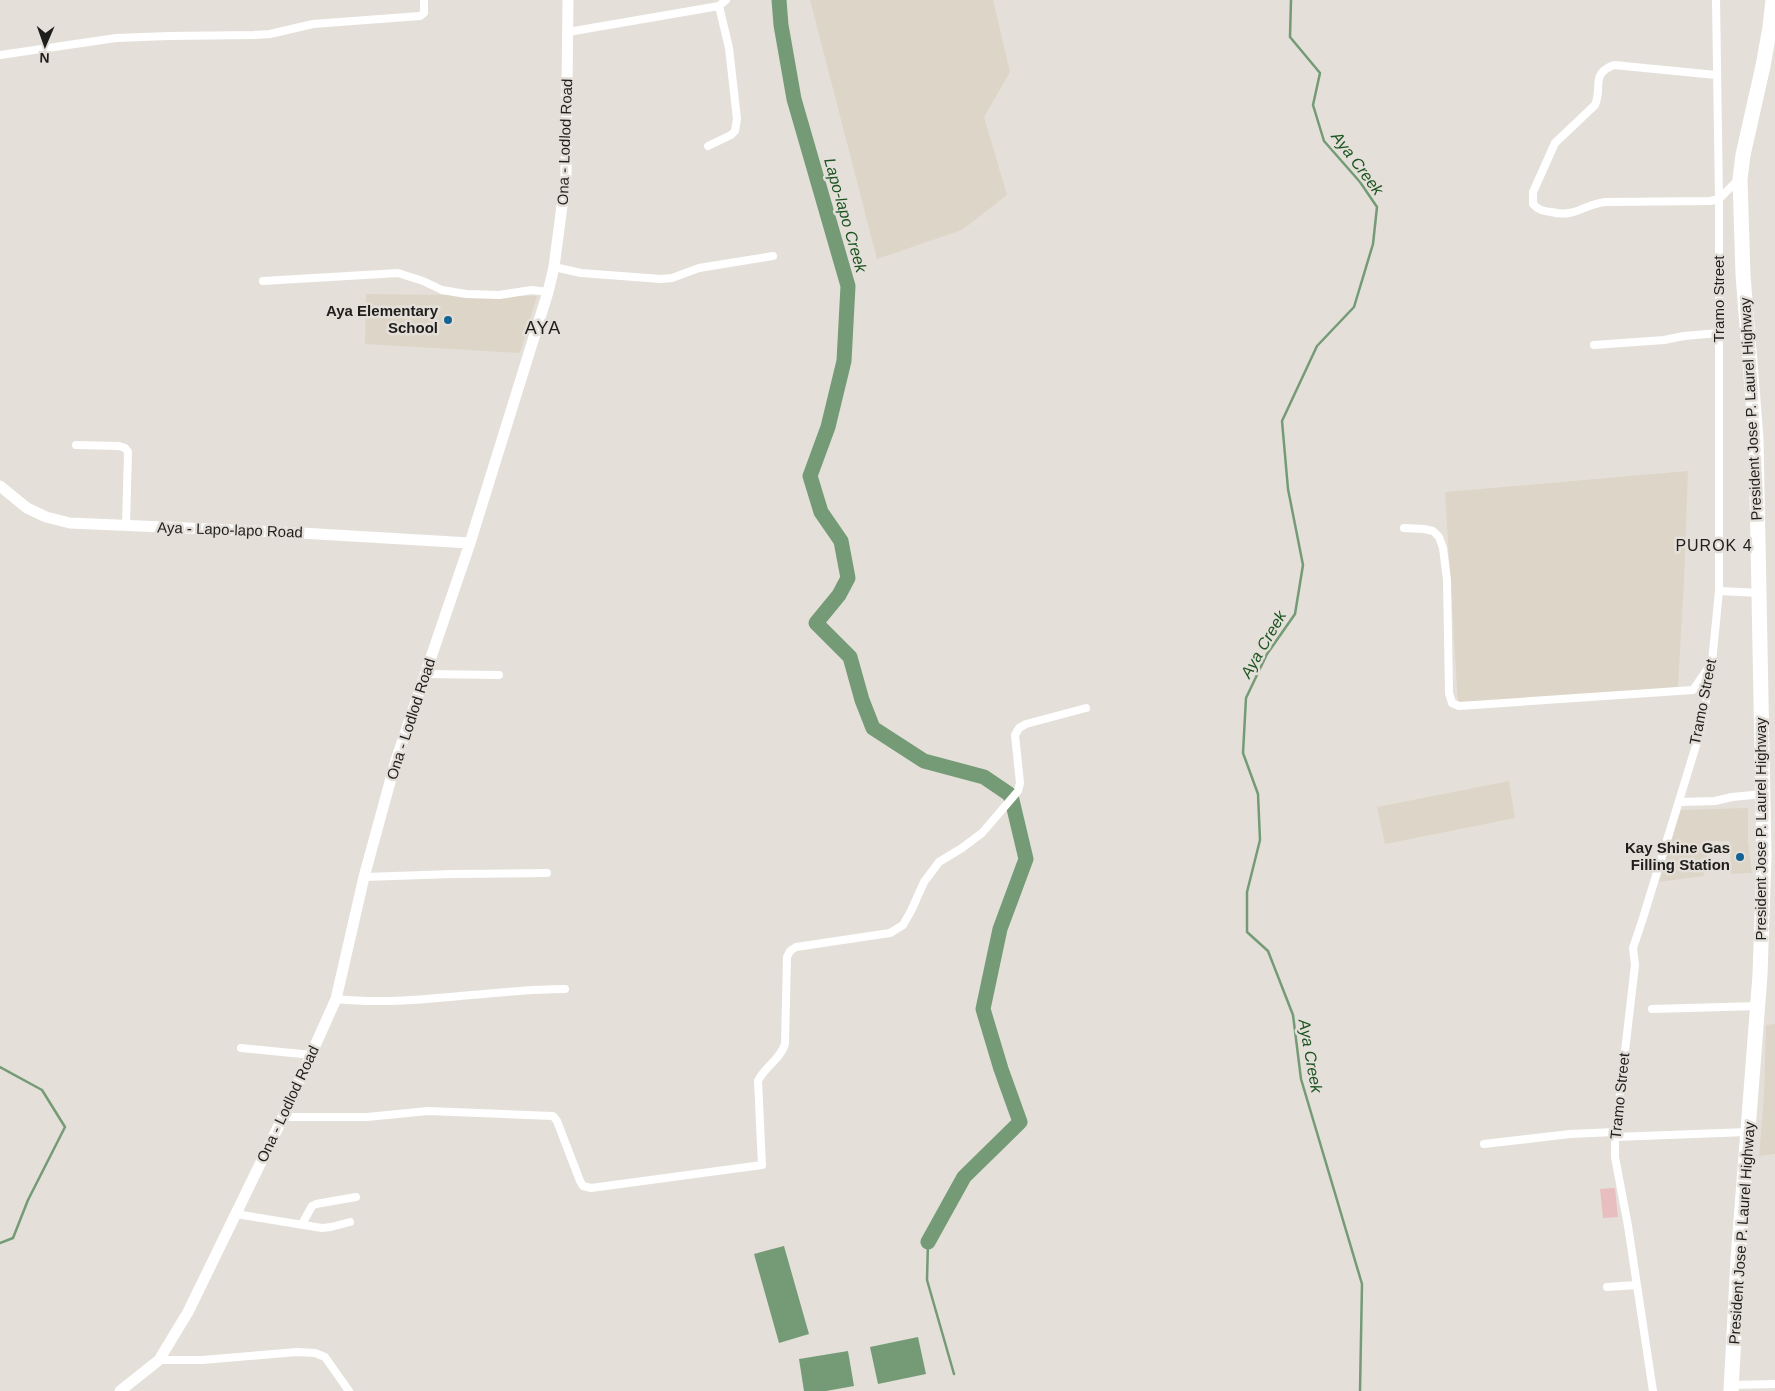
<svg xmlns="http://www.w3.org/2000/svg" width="1775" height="1391" font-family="Arial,sans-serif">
<rect width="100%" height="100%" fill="#e4e0d9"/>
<path fill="#ddd5c7" d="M 810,0 L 993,0 L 1010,72 L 984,117 L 1007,195 L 962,230 L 877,259 Z
M 366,294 L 537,296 L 520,353 L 365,344 Z
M 1688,471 L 1684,580 L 1678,687 L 1458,704 L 1445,492 Z
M 1509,781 L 1515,818 L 1385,844 L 1377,807 Z
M 1748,808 L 1748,841 L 1752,873 L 1731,874 L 1730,841 L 1708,841 L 1704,876 L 1659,882 L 1681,810 Z
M 1775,1024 L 1775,1154 L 1759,1156 L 1764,1095 L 1766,1025 Z"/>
<path fill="#e8bec0" d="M 1615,1188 L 1618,1217 L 1603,1218 L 1600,1189 Z"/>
<path fill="#749b75" d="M 784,1246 L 809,1334 L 779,1343 L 754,1254 Z
M 918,1337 L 926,1374 L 878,1384 L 870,1347 Z
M 848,1351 L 854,1386 L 826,1391 L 804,1391 L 799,1359 Z"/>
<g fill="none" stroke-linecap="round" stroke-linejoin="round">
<path stroke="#749b75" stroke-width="2.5" d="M 1291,0 L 1290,37 L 1320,73 L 1313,105 L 1324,141 L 1360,182 L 1377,207 L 1373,244 L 1354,307 L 1317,346 L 1282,421 L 1288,489 L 1303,565 L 1295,614 L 1267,654 L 1246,698 L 1243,753 L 1258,794 L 1260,840 L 1247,892 L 1247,932 L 1268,951 L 1293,1015 L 1301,1079 L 1362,1284 L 1360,1391
M 0,1067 L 42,1090 L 65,1127 L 28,1200 L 13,1238 L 0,1243
M 928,1242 L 927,1280 L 954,1374"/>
<path stroke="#749b75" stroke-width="15" d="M 779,0 L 781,25 L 794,99 L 848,286 L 844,361 L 828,427 L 810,476 L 821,512 L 841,541 L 848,578 L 839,595 L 816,623 L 850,657 L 862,700 L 873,728 L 924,761 L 984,777 L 1009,794 L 1012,800 L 1026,859 L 1000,929 L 983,1009 L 1001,1069 L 1020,1122 L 964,1177 L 928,1242"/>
<path stroke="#fff" stroke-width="8" d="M 568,32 L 719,6 L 726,0
M 0,55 L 116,38 L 169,36 L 254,35 L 270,34 L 313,24 L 420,16 L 424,13 L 424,0
M 1716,75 L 1614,65 C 1590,74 1603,86 1595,105 L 1555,143 L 1533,192 L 1533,204 C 1538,210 1543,211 1551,212 C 1575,218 1582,205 1605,202 L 1710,201 L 1719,199 L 1739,179
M 708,146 L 731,135 L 735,131 L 737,119 L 729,48 L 719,6
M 554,267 L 581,273 L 661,279 L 672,278 L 699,268 L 773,256
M 263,281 L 398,273 L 423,281 L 442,290 L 466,294 L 499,295 L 532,290 L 548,292
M 1594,345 L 1664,340 L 1684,336 L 1719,333
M 76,445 L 119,446 L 125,448 L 128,452 L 126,525
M 1404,528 L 1424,529 L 1433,531 L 1439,537 L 1443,548 L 1447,580 L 1449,693 L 1452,703 L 1459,706 L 1693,690 L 1711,664
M 1719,591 L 1760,593
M 426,674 L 499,675
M 1679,802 L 1715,801 L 1732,797 L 1763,794
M 364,877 L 453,874 L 547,873
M 336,999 C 412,1007 489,989 565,989
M 1652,1009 L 1758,1006
M 241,1048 L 312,1055
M 283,1117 L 367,1117 L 428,1111 L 553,1116 L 557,1121 L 580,1181 L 583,1186 L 591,1188 L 762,1165 L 758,1081 C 765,1066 780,1060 785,1044 L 787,957 L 790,951 L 796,947 L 890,933 L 903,925 L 911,911 L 924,882 L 939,862 L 962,848 L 982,833 L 1018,791 L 1020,783 L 1015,735 L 1019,728 L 1026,724 L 1086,708
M 1615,1137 L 1748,1132
M 1484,1144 L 1570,1134 L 1615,1132
M 236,1214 L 322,1228 L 331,1227 L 350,1222
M 302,1224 L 312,1206 L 316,1204 L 356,1197
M 1607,1287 L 1637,1285
M 159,1360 L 202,1360 L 297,1352 L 315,1353 L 325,1357 L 349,1391
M 1731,1385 L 1775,1384
M 1653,1391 L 1628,1226 L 1615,1157 L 1615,1137 L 1635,965 L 1633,948 L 1643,918 L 1702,726 L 1712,662 L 1719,591 L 1719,199 L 1716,0"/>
<path stroke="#fff" stroke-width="11" d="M 0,486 L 27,508 L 46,517 L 70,523 L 301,533 L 470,543
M 120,1391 L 159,1360 L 188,1312 L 283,1117 L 336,999 L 364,877 L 396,760 L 470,543 L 548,292 L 554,267 L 566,175 L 568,0"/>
<path stroke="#fff" stroke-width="15" d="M 1731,1391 L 1738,1259 L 1760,975 L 1764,856 L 1756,438 L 1743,275 L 1740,179 L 1743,155 L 1763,66 L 1770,27 L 1773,0"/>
</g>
<g fill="#146395" stroke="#e4e0d9" stroke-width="2">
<circle cx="448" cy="320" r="5"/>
<circle cx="1740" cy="857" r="5"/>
</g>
<g text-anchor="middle" stroke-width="5" stroke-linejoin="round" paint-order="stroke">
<g font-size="15" fill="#201e1c" stroke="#e4e0d9">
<text transform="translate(565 142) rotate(-88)" y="5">Ona - Lodlod Road</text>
<text transform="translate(1719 299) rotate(-90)" y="5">Tramo Street</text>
<text transform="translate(1751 409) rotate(-93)" y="5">President Jose P. Laurel Highway</text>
<text transform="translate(230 530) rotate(2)" y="5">Aya - Lapo-lapo Road</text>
<text transform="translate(1703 702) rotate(-79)" y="5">Tramo Street</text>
<text transform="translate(411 719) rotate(-72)" y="5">Ona - Lodlod Road</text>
<text transform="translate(1761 829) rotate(-90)" y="5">President Jose P. Laurel Highway</text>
<text transform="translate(1620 1096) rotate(-84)" y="5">Tramo Street</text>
<text transform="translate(288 1104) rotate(-65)" y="5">Ona - Lodlod Road</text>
<text transform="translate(1742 1233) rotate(-86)" y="5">President Jose P. Laurel Highway</text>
</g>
<g font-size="15" font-weight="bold" fill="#201e1c" stroke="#e4e0d9" text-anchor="end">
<text x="438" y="316">Aya Elementary<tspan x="438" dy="17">School</tspan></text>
<text x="1730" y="853">Kay Shine Gas<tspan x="1730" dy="17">Filling Station</tspan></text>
</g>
<g font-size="16" font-style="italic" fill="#1c5421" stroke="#e4e0d9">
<text transform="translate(1358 163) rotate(53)" y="6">Aya Creek</text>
<text transform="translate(846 215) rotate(74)" y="6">Lapo-lapo Creek</text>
<text transform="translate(1263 644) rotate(-60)" y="6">Aya Creek</text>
<text transform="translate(1311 1056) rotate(80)" y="6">Aya Creek</text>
</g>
<g font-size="16" letter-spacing="1" fill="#201e1c" stroke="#e4e0d9">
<text x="1714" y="551">PUROK 4</text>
</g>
<g font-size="18" letter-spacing="1" fill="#201e1c" stroke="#e4e0d9">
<text x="543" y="334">AYA</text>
</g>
</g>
<g transform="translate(45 45) rotate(182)" stroke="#e4e0d9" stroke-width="4" paint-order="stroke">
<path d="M0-4L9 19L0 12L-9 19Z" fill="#201e1c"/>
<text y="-8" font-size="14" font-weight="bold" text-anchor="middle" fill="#201e1c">N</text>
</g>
</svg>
